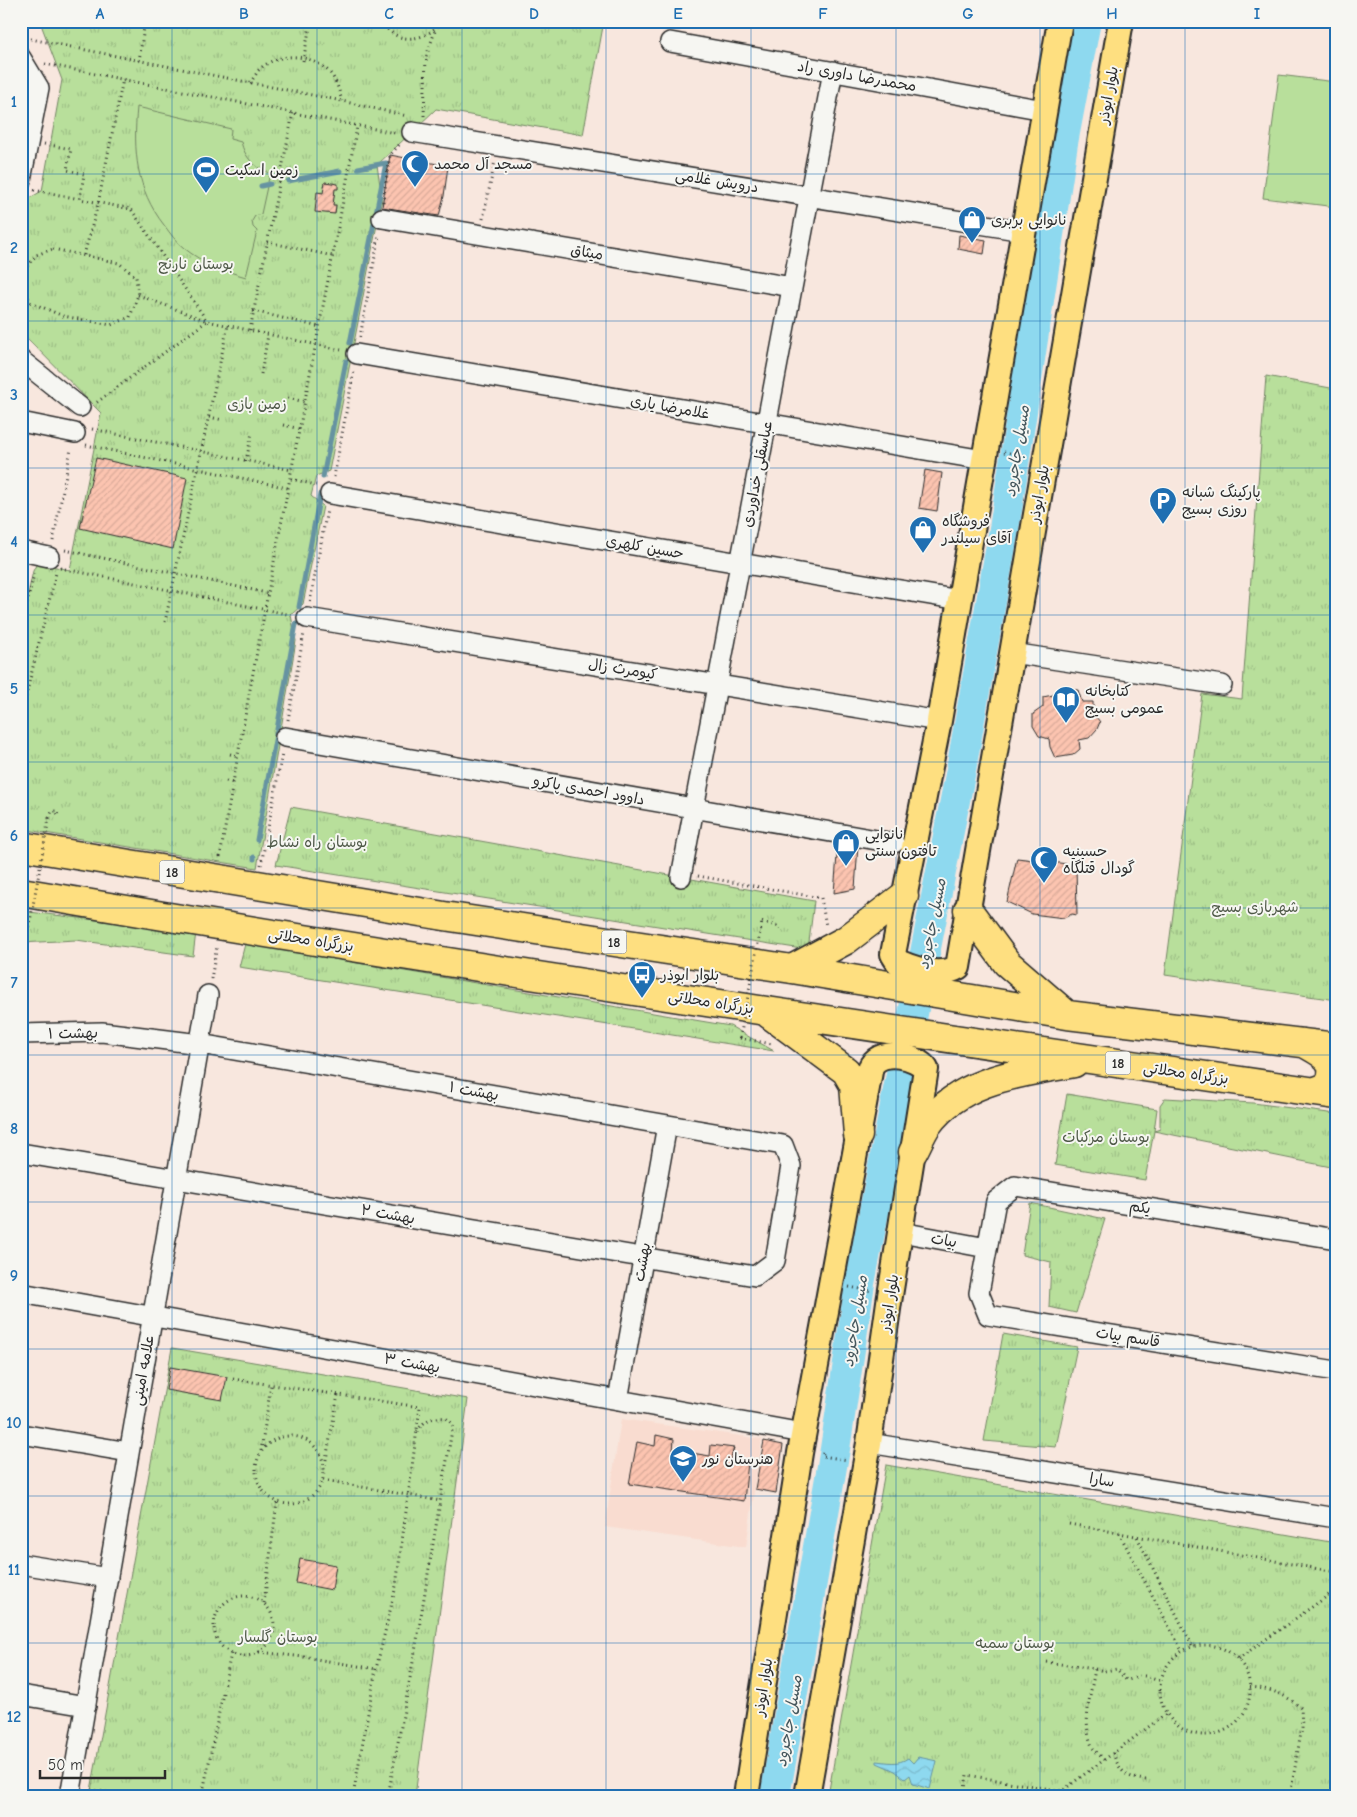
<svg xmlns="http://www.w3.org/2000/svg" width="1357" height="1817" font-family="'Comic Neue','Playpen Sans Arabic',sans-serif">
<defs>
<pattern id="grass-tufts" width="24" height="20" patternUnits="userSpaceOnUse" patternTransform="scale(1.25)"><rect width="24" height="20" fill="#b8df9b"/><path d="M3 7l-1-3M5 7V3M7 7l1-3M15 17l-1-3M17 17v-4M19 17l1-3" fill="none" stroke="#9ec086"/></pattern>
<pattern id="water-waves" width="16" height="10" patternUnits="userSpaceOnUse" patternTransform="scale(1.25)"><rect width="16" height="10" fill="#8ed9ef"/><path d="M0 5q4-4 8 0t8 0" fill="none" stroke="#7bbacd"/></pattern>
<pattern id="building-hatch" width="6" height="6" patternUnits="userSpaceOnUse" patternTransform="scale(1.25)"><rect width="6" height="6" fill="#fcc4b0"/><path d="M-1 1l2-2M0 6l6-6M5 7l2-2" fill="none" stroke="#d8a998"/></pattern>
</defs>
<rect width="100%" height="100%" fill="#f8e7de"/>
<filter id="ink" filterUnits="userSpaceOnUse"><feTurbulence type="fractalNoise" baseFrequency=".02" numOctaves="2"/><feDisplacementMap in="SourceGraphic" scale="10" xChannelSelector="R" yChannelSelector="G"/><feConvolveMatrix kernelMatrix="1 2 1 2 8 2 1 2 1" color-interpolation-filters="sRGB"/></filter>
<g filter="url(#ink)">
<path fill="#f9dcd0" d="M 621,1419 L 762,1439 L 746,1547 L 605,1527 Z"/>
<path fill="url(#grass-tufts)" stroke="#728563" d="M 43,21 L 604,21 L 583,135 L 436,109 L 377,165 L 382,199 L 329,471 L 316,476 L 311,496 L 323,506 L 303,604 L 291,615 L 296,641 L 257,868 L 21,829 L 21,617 L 23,617 L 33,571 L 37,563 L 70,570 L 101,413 L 21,332 L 21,203 L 42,191 L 62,80 L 42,27 Z
M 1266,376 L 1336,389 L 1336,1000 L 1165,975 L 1202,694 L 1242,699 Z
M 291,807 L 814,901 L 808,950 L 276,865 Z
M 21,911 L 196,932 L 193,956 L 76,940 L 21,943 Z
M 245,944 L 730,1026 L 774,1051 L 239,967 Z
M 1067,1094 L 1157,1109 L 1154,1131 L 1160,1129 L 1160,1105 L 1165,1098 L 1253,1103 L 1336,1114 L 1336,1168 L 1154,1131 L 1145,1180 L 1055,1165 Z
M 1030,1203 L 1105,1219 L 1076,1313 L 1049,1307 L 1051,1262 L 1022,1255 Z
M 1003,1334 L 1077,1347 L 1056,1447 L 984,1441 Z
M 172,1348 L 468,1399 L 415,1796 L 90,1796 Z
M 886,1465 L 1336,1543 L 1336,1796 L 828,1796 Z"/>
<path fill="#b8df9b" stroke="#728563" d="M 1279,75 L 1336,82 L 1336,207 L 1263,198 Z
M 137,107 L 231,129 L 230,139 L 241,142 C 245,158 255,168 270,173 L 261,214 L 255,216 L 252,221 L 253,227 L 257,231 L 246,277 C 225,271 202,263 184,248 C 176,242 170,233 164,225 C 136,189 133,151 137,107 Z"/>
<path fill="url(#water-waves)" stroke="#6693a1" d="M 918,1757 L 937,1761 L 930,1789 L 913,1784 L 910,1775 L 905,1779 L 895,1771 L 877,1763 L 877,1761 C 888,1762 898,1765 908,1758 L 913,1763 Z"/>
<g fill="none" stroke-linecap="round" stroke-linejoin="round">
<path stroke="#6693a1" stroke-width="5" d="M 288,181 L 340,171
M 261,186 L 270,184
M 350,343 L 386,163 L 358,168
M 323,477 L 346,361
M 299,607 L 320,494
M 257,840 L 296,624
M 254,859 L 254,857"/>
<path stroke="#8ed9ef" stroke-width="30" d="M 775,1796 L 835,1449 L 860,1283 L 960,775 L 1004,529 L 1063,143 L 1086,21"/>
</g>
<path fill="url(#building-hatch)" stroke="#2b2b2b" d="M 390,155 L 448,166 L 444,196 L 439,216 L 382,207 Z
M 325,182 L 338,184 L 338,189 L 335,189 L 333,205 L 336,205 L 335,214 L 315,212 L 317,192 L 323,193 Z
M 959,235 L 986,240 L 984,254 L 958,249 Z
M 96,458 L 187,478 L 173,549 L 80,528 Z
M 925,470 L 942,473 L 937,511 L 919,508 Z
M 1058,689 L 1078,690 L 1082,702 L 1093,702 L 1093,713 L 1100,722 L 1097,729 L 1089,738 L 1079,740 L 1080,749 L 1073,755 L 1055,758 L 1050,747 L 1049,739 L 1039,736 L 1033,726 L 1033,714 L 1043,707 L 1043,697 L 1053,695 Z
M 838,843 L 858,845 L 855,889 L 834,893 Z
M 1017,858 L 1076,865 L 1077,915 L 1072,914 L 1064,918 L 1032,914 L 1007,902 Z
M 170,1367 L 227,1377 L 222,1400 L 166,1390 Z
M 656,1435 L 674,1439 L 673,1450 L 710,1456 L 711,1445 L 734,1448 L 730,1460 L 748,1462 L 744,1501 L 629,1484 L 637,1442 L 655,1446 Z
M 764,1441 L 783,1445 L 776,1493 L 755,1489 Z
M 300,1559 L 336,1565 L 332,1590 L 296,1583 Z"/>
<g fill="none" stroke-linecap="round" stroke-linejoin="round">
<defs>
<path id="minor" d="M 670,42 L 1044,110
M 21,58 L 39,88 L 21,180
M 412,132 L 1023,231
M 382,218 L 792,287
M 357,354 L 984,460
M 21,360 L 80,407
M 21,422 L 75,433
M 330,494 L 960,600
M 21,551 L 49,557
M 307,618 L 939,721
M 1012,653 L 1222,685
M 285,737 L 894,843
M 681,877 L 833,71
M 21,1034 L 102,1032 L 200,1044 L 783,1145 L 791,1166 L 775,1261 L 755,1276 L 21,1153
M 901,1232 L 987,1248
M 1336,1239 L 1015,1186 L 996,1201 L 979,1293 L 988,1315 L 1336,1371
M 21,1293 L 803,1433
M 618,1400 L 667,1125
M 21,1434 L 129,1452
M 869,1443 L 1336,1518
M 21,1564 L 108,1578
M 21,1695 L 86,1706
M 70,1796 L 208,995"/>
<path id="major" d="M 1060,21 L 939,721 L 893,954 L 898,962 C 916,970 940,978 958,967 L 1121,21
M 746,1796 L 800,1453 L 869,1077 C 870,1073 870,1068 872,1065 C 882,1048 917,1056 926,1069 L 889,1302 L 869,1443 L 807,1796"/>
<path id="highway" d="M 21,846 L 444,916 L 792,969 L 1067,1015 L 1336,1047
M 21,892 C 458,967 897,1031 1336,1095
M 968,910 L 1007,963 L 1067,1015
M 792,969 L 846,940 L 904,896
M 769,1014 L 846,1071 L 854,1085 L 858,1135
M 1304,1043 C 1325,1055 1339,1060 1329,1086 L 1313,1092
M 913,1152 C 918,1143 922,1132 928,1124 C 962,1078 1022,1073 1074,1063"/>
</defs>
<use href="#minor" stroke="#2b2b2b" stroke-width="22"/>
<use href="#major" stroke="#2b2b2b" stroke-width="28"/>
<use href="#highway" stroke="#2b2b2b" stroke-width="31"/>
<path stroke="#2b2b2b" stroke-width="3" stroke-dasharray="1 4" stroke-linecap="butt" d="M 382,21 C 395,47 428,41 442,21
M 21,37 L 342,101 L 407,116
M 139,61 L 145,21
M 303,61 L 311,21
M 45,64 L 395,133
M 250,83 C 253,79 256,74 259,70 C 278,51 312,53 330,73 C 337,81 339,91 342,101
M 424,116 L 426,57 L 435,31
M 44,144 L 71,149 L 67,170 L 84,174 L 80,199
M 34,190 L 131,209 L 207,321 L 96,403
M 383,202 L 390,155 L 401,143
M 483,219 L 495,161
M 267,242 L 333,256
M 53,249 L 119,263 L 136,277 L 138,295 L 130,317 L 111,325 L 63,316 L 30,302 L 24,287 L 23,271 L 36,255 Z
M 84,255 L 98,204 L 123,79
M 138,295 L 207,321 L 341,350
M 253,311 L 320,327
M 250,330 L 293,113
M 360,337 L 379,235
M 261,374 L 268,335
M 288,398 L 305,402
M 209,417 L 223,420
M 283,425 L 300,429
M 92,429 L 292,470
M 86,445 L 288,488
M 1004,452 L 1027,456
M 246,461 L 252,433
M 334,477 L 354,370
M 291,479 L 316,485
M 53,541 L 71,449
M 65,550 L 267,593
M 60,568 L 292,615
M 310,602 L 327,510
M 165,622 L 228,325
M 21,628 L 35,570
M 21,716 L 56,573
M 288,720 L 304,633
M 230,754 L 238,756
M 226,781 L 233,783
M 49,818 L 52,811 L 57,811 L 58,817
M 220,857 C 262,613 312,370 357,126
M 261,865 L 282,754
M 698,876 L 821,898 L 826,926
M 762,922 L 780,927 L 779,931
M 21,927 L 25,929 L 29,927
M 211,979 L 217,946
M 740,1038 L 772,1044
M 849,1287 L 872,1291
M 233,1379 L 420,1407 L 396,1586 L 376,1669 L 353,1796
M256 1470a34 34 0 1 1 68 0a34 34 0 1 1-68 0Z
M 261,1451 L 271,1385
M 823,1453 L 822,1456 L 848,1460
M 325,1465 L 338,1395
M 323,1480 L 441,1501
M 1069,1524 L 1336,1572
M 1119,1533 L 1182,1651
M 1137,1537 L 1193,1647
M214 1626a30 30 0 1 1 60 0a30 30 0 1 1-60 0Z
M 264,1603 L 277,1502
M1160 1690a45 45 0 1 1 90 0a45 45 0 1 1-90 0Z
M 259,1652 L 304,1657 L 376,1669
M 1238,1659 L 1336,1590
M 1046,1662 L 1095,1669 C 1091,1694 1081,1724 1093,1748 C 1096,1752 1101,1756 1104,1760
M 1095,1669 L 1104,1671 L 1117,1669 L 1126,1680 C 1132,1680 1136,1676 1141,1676 C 1149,1675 1153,1681 1161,1680
M 1250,1687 C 1272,1689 1285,1694 1301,1708 L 1302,1727 L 1290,1796
M 1113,1753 C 1120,1772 1126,1778 1146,1780
M 91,1790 L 133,1796
M 203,1792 L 231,1653
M 186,1796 L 200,1791 L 214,1796
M 388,1796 L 416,1646 L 453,1424 L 446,1418 C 431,1417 426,1419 417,1431
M 964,1796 L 967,1775 L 1062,1791 L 1166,1714"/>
<use href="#minor" stroke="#f6f6f2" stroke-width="19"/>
<use href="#major" stroke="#fedf80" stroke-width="24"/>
<use href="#highway" stroke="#fedf80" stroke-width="28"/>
<path stroke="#2b2b2b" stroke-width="3" stroke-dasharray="1 4" stroke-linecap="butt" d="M 29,927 L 49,818
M 740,1038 L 762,922"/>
</g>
</g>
<path fill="none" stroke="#1f6fb2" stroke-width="1" stroke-opacity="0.55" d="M 172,21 L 172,1796M 317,21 L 317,1796M 462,21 L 462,1796M 606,21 L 606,1796M 751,21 L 751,1796M 896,21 L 896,1796M 1040,21 L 1040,1796M 1185,21 L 1185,1796M 21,174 L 1336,174M 21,321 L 1336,321M 21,468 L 1336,468M 21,615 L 1336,615M 21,762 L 1336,762M 21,908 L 1336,908M 21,1055 L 1336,1055M 21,1202 L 1336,1202M 21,1349 L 1336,1349M 21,1496 L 1336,1496M 21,1643 L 1336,1643"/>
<defs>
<symbol id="mosque-pin" viewBox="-11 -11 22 30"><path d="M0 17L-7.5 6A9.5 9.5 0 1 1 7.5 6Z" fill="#1f6fb2" stroke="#f6f6f2"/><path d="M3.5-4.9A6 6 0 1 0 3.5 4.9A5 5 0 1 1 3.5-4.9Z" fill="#fff"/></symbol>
<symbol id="stadium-pin" viewBox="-11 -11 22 30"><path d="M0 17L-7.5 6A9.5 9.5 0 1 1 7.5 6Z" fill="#1f6fb2" stroke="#f6f6f2"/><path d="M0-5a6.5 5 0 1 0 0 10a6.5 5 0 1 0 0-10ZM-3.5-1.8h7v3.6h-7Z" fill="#fff"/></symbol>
<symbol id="shop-pin" viewBox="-11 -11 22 30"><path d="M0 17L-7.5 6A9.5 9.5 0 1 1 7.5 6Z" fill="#1f6fb2" stroke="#f6f6f2"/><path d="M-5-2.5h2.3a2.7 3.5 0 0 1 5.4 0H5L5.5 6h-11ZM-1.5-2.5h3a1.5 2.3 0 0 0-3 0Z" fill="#fff"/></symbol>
<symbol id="parking-pin" viewBox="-11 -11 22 30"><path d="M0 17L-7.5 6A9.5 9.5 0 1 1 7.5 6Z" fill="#1f6fb2" stroke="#f6f6f2"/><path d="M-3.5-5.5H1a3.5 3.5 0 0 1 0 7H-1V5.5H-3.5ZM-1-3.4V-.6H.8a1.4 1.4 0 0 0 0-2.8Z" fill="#fff"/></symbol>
<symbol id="library-pin" viewBox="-11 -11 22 30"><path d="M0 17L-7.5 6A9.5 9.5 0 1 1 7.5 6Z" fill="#1f6fb2" stroke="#f6f6f2"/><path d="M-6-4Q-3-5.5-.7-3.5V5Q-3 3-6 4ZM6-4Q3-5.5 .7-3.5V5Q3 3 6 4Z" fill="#fff"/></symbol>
<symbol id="bus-pin" viewBox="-11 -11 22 30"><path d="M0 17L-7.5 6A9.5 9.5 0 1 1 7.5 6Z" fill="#1f6fb2" stroke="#f6f6f2"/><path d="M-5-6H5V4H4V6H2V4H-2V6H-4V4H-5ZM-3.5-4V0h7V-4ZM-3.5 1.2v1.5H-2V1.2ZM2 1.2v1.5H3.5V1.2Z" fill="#fff"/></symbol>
<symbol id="school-pin" viewBox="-11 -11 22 30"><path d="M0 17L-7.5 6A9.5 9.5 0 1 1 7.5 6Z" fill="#1f6fb2" stroke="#f6f6f2"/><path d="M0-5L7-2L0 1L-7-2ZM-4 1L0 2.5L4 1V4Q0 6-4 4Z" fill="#fff"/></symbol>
</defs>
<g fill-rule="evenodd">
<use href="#mosque-pin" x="399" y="148" width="32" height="43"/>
<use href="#stadium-pin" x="190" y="154" width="32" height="43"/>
<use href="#shop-pin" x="956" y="204" width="32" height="43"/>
<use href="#parking-pin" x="1147" y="485" width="32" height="43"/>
<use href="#shop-pin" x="907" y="514" width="32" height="43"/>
<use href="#library-pin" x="1050" y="684" width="32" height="43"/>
<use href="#shop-pin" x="830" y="827" width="32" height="43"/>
<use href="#mosque-pin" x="1028" y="844" width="32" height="43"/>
<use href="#bus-pin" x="626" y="959" width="32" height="43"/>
<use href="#school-pin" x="667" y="1443" width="32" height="43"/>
</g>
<g text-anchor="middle" stroke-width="4" stroke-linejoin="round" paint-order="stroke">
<g fill="#f6f6f2" stroke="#686867" stroke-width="1">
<rect x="159.5" y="860.5" width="25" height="23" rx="4"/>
<rect x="601.5" y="930.5" width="25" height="23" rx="4"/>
<rect x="1105.5" y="1051.5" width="25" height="23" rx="4"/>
</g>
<g font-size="14" font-weight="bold" fill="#2b2b2b">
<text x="172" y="877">18</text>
<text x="614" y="947">18</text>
<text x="1118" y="1068">18</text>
</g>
<g font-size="15" fill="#2b2b2b" stroke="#f6f6f2">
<text transform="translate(857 76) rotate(10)" y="5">محمدرضا داوری راد</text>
<text transform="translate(1108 95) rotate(-80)" y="5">بلوار ابوذر</text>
<text transform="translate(717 181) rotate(9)" y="5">درویش غلامی</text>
<text transform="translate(587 252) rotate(10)" y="5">میثاق</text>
<text transform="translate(670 407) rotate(10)" y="5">غلامرضا یاری</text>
<text transform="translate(757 474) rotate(-79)" y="5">عباسقلی خداوردی</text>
<text transform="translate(1039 494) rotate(-80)" y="5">بلوار ابوذر</text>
<text transform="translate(645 547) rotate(10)" y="5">حسین کلهری</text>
<text transform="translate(623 669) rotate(9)" y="5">کیومرث زال</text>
<text transform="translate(589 790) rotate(10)" y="5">داوود احمدی پاکرو</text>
<text transform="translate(311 940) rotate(9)" y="5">بزرگراه محلاتی</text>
<text transform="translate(711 1002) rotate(9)" y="5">بزرگراه محلاتی</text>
<text transform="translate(73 1033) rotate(-1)" y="5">بهشت ۱</text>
<text transform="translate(1186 1073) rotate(8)" y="5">بزرگراه محلاتی</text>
<text transform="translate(474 1091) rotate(10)" y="5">بهشت ۱</text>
<text transform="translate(1140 1207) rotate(9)" y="5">یکم</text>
<text transform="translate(388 1214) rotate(10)" y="5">بهشت ۲</text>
<text transform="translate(944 1240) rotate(10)" y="5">بیات</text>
<text transform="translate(642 1262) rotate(-80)" y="5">بهشت</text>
<text transform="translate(889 1303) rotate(-81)" y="5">بلوار ابوذر</text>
<text transform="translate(1128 1337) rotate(9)" y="5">قاسم بیات</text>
<text transform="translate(412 1363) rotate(10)" y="5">بهشت ۳</text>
<text transform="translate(143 1370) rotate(-80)" y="5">علامه امینی</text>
<text transform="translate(1102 1480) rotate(9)" y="5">سارا</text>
<text transform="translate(763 1687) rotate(-81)" y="5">بلوار ابوذر</text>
</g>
<g font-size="15" fill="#2b2b2b" stroke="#f6f6f2" text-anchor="start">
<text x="434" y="169">مسجد آل محمد</text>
<text x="225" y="175">زمین اسکیت</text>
<text x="991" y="225">نانوایی بربری</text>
<text x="1182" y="497">پارکینگ شبانه<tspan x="1182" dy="17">روزی بسیج</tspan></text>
<text x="942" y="526">فروشگاه<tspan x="942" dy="17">آقای سیلندر</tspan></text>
<text x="1085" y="696">کتابخانه<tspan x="1085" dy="17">عمومی بسیج</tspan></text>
<text x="865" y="839">نانوایی<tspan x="865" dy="17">تافتون سنتی</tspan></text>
<text x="1063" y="856">حسینیه<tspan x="1063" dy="17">گودال قتلگاه</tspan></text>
<text x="661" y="980">بلوار ابوذر</text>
<text x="702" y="1464">هنرستان نور</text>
</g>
<g font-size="15" fill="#4e5847" stroke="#f6f6f2">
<text x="196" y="269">بوستان نارنج</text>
<text x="257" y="409">زمین بازی</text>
<text x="317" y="847">بوستان راه نشاط</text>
<text x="1255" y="912">شهربازی بسیج</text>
<text x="1106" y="1142">بوستان مرکبات</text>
<text x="278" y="1642">بوستان گلسار</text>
<text x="1015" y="1648">بوستان سمیه</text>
</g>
<g font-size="16" font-style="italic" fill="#44565c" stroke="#f6f6f2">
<text transform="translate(1016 451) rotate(-81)" y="6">مسیل جاجرود</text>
<text transform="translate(931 924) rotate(-79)" y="6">مسیل جاجرود</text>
<text transform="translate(854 1321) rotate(-81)" y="6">مسیل جاجرود</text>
<text transform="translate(788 1721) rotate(-80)" y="6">مسیل جاجرود</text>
</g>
</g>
<rect width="1357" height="1817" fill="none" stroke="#f6f6f2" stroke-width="55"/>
<path d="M40 1770v8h125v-8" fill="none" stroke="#2b2b2b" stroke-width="2.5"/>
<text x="48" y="1770" font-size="15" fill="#2b2b2b" stroke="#f6f6f2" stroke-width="4" paint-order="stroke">50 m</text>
<rect x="28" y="28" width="1302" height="1762" fill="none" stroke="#1f6fb2" stroke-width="2"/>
<g font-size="16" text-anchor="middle" font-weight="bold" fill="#1f6fb2">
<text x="100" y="19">A</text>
<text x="244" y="19">B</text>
<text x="389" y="19">C</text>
<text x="534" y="19">D</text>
<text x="678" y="19">E</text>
<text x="823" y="19">F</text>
<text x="968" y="19">G</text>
<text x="1112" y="19">H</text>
<text x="1257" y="19">I</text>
<text x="14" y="107">1</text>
<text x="14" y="253">2</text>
<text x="14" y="400">3</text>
<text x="14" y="547">4</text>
<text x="14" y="694">5</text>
<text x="14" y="841">6</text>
<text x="14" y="988">7</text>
<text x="14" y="1134">8</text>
<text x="14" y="1281">9</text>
<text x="14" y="1428">10</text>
<text x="14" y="1575">11</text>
<text x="14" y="1722">12</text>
</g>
</svg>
